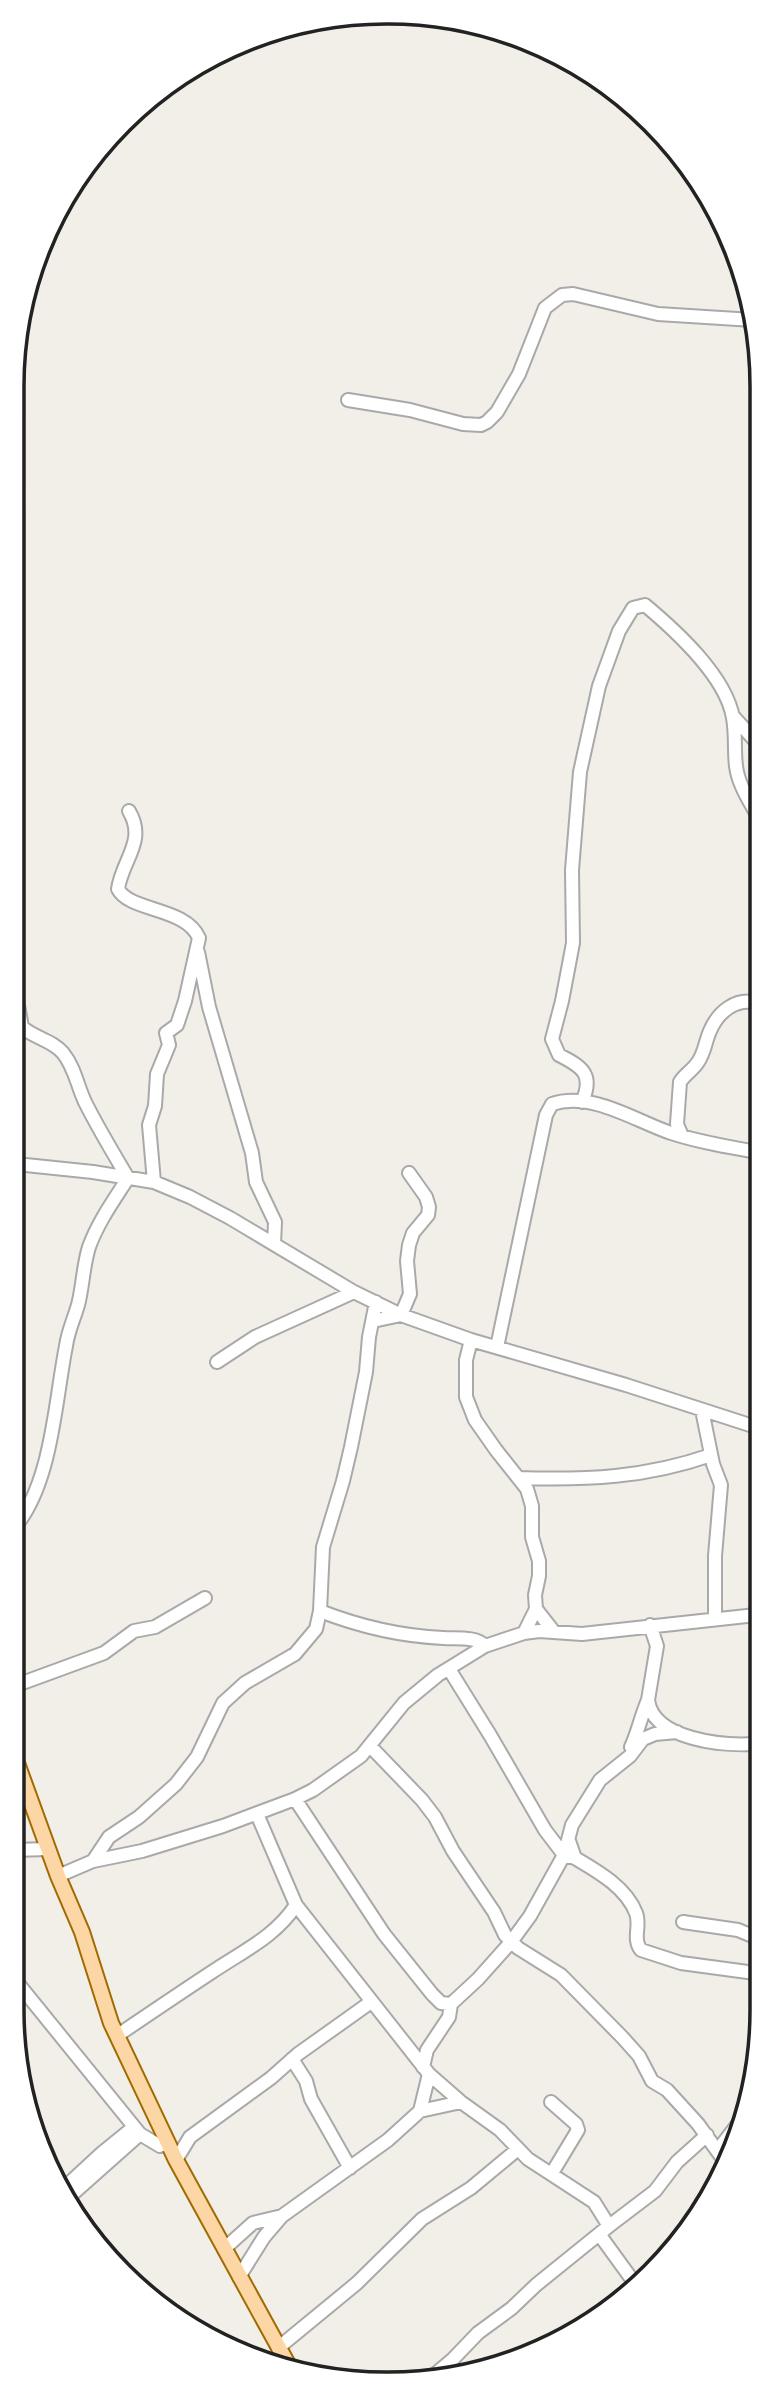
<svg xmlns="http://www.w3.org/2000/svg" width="774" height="2397" font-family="'Work Sans',sans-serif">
<rect width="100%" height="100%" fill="#f2efe9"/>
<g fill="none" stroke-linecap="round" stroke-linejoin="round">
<defs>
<path id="minor" d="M 348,400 L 410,410 L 463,424 L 481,425 L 487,422 L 497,412 L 519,374 L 545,308 L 562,295 L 573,294 L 658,314 L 753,320
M 733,716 L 758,744
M 129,811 C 147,841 122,860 118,889 C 130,912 186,907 199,938 L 185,1001 L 177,1025 L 166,1033 L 169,1045 L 157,1074 L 155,1106 L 149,1125 L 154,1182
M 198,952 L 209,1007 L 252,1153 L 256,1182 L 275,1222 L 274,1244
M 582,1102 C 594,1075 583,1067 559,1055 L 552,1039 L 562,1001 L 573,943 L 572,870 L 580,772 L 599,686 L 619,631 L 633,608 L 645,605 C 676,631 726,676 733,718 C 736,734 734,750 736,766 C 738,784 749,800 757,815
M 682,1136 L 677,1124 L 680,1082 C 685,1074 693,1070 698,1062 C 705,1052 705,1042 710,1031 C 718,1012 736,997 757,1003
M 16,1164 L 93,1172 L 154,1182 L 190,1197 L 230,1218 L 354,1292 L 401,1315 L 471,1340 L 626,1385 L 756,1427
M 373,1321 L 401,1315 L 410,1294 L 407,1261 L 409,1245 L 413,1233 L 428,1215 L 429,1207 L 426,1197 L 409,1173
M 471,1340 L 466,1360 L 466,1397 L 475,1420 L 496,1450 L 527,1489 L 532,1506 L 532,1537 L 539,1561 L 539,1576 L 535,1595 L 536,1609 L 524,1633
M 497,1347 L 546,1115 L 552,1104 C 592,1091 635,1121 671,1133 C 699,1142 728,1147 757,1152
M 217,1362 L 255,1337 L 354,1292
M 702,1410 L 713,1464 L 721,1485 L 715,1556 L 715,1618
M 518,1478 C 587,1480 645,1478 711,1455
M 14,1528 C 52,1484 55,1401 66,1346 C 68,1331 74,1319 78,1305 C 83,1286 83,1266 89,1247 C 98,1222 114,1200 128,1178 C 113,1153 98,1128 85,1102 C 77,1085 75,1068 63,1053 C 52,1040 34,1038 22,1027 L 17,1000
M 536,1609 L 554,1632
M 320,1611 C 361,1627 399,1636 443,1638 C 456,1639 476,1636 485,1646
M 650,1625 L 657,1646 L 648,1700 C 653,1740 724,1746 755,1744
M 449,1669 L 490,1735 L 545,1830 L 564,1855 L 575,1858 L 569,1841
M 14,1686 L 104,1653 L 134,1631 L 155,1627 L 205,1598
M 370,1746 L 422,1800 L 435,1817 L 453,1851 L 494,1912 L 505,1935 L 518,1948 L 561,1975 L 622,2037 L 639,2056 L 652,2081 L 667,2090 L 698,2124 L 723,2159
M 631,1747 C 638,1732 641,1716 648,1700
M 295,1799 L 384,1934 L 432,1994 L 441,2003 L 451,2004
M 13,1850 L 48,1849
M 575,1858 C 597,1871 626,1887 636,1913 C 641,1925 632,1939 641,1950 L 681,1963 L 755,1973
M 93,1861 L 109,1837 L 139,1817 L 176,1784 L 197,1757 L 223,1703 L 245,1683 L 295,1654 L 316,1629 L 320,1611 L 323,1547 L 343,1481 L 351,1447 L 366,1372 L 369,1337 L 376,1302
M 58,1876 L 93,1861 L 142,1851 L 223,1826 L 295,1799 L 313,1790 L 361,1756 L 404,1703 L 438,1675 L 485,1646 L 524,1633 L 539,1631 L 582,1634 L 756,1615
M 296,1905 L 429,2074 L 461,2102 L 500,2130 L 528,2159 L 594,2202 L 609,2226
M 683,1922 L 738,1930 L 755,1937
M 12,1976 L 140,2134 L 160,2146 L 168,2143
M 118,2035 C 149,2014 180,1993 212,1972 C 243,1951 275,1937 296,1905 L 257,1814
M 292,2059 L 306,2081 L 311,2099 L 350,2168
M 423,2067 L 427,2050 L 449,2017 L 451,2004 L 478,1979 L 511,1942 L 530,1916 L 564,1855 L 572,1825 L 600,1780 L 630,1756 L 643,1739 L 655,1734 L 677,1732
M 551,2102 L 576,2124 L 578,2130 L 552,2173
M 420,2111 L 429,2074
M 718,2150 L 738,2124
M 176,2160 L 190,2137 L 271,2078 L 298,2054 L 371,2002
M 63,2189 L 102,2153 L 134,2127
M 68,2198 L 140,2134
M 599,2234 L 636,2285
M 224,2249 L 253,2223 L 282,2216
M 239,2277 L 264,2237 L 282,2216 L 388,2140 L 420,2111 L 461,2102
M 278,2348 L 357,2283 L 422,2219 L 471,2188 L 518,2149
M 434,2375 L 453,2359 L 478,2333 L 512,2308 L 536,2285 L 609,2226 L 655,2191 L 677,2162 L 707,2135"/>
<path id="major" d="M 13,1752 L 58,1876 L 82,1932 L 111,2023 L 176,2160 L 289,2366"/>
</defs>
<use href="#minor" stroke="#a9a9a9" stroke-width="16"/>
<use href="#major" stroke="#a06b00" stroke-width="18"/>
<use href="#minor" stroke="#fff" stroke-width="12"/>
<use href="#major" stroke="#fcd6a4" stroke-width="14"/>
</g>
<path d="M0 0H774V2397H0ZM386 24H388A362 362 0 0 1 750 386V2010A362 362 0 0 1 388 2372H386A362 362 0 0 1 24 2010V386A362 362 0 0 1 386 24Z" fill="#fff" fill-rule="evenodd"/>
<path fill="none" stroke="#222" stroke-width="3.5" d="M386 24H388A362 362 0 0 1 750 386V2010A362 362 0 0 1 388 2372H386A362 362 0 0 1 24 2010V386A362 362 0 0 1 386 24Z"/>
</svg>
